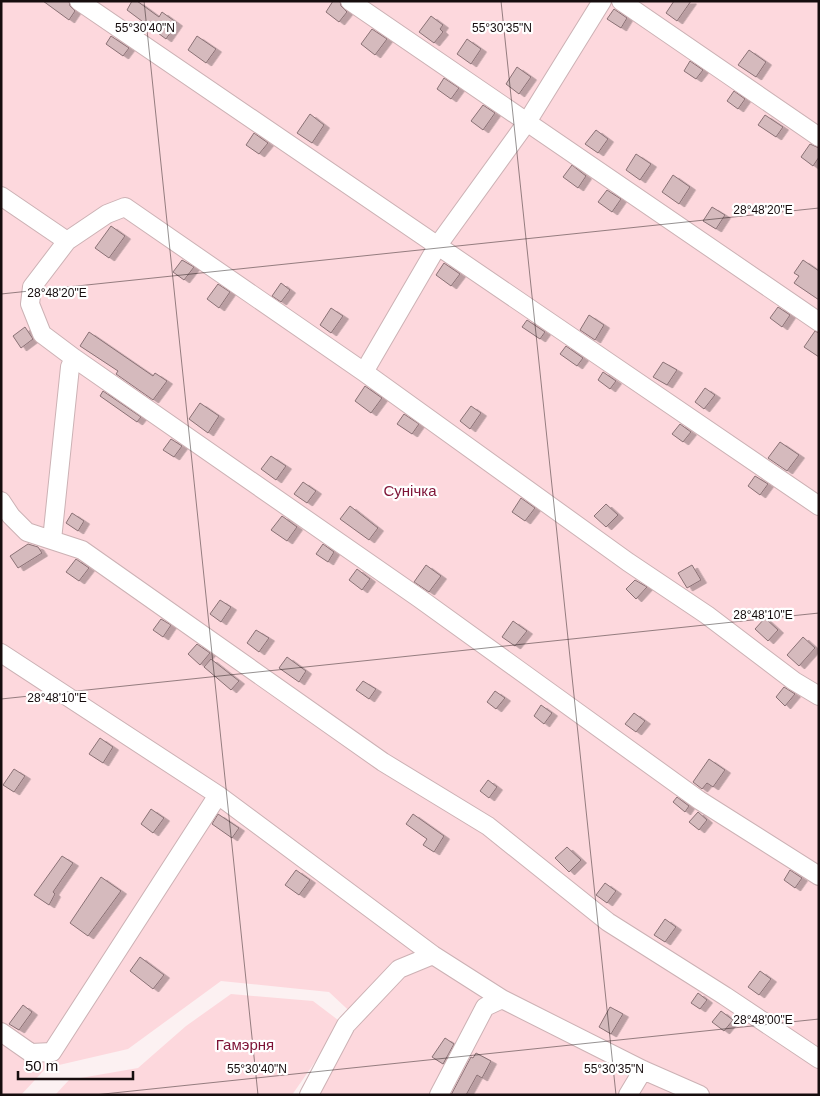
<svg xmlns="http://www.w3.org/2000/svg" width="820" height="1096" font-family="Helvetica,sans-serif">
<defs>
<filter id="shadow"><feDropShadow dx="5.5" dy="3" stdDeviation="0" flood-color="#0004"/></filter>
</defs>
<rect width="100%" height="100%" fill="#fcf1f2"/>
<path fill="#fdd8dd" d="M 1,1 L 819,1 L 819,1095 L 307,1095 L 360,1021 L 329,992 L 221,981 L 128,1049 L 46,1068 L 21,1095 L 1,1095 Z
M 231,994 L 313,1001 L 342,1023 L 292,1095 L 55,1095 L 69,1080 L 138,1068 L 186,1026 Z"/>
<path fill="#d5babd" stroke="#8a7175" filter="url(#shadow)" d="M 43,1 L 69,1 L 70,6 L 75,11 L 69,20 Z
M 132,1 L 137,1 L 159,17 L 162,12 L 177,23 L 166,39 L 127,10 Z
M 333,1 L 340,1 L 341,6 L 347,12 L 339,22 L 326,12 Z
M 674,1 L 691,1 L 677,21 L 666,13 Z
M 614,9 L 627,18 L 621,28 L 607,19 Z
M 431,16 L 443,25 L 440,29 L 443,32 L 434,43 L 419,32 Z
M 372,29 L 387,39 L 375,55 L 361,44 Z
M 111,36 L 129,48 L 123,56 L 106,44 Z
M 197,36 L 216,49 L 206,63 L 188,50 Z
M 467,39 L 481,49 L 471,64 L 457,54 Z
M 749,50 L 766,62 L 756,77 L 738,65 Z
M 690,61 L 703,70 L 696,79 L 684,71 Z
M 517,67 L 531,77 L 519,94 L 506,84 Z
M 444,78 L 459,88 L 451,99 L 437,89 Z
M 734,91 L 745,99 L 738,109 L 727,101 Z
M 483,105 L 495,113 L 483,130 L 471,121 Z
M 310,114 L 324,125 L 312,143 L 297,133 Z
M 765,115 L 783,127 L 776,137 L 758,125 Z
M 596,130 L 608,139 L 598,153 L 585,144 Z
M 254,133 L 268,143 L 259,154 L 246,145 Z
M 810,144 L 819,148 L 819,157 L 813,166 L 801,157 Z
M 636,154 L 651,164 L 640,180 L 626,170 Z
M 572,165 L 586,176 L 578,188 L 563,177 Z
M 673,175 L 690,187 L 679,204 L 662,192 Z
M 607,190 L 621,199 L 612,212 L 598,202 Z
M 712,207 L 725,215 L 716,229 L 703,221 Z
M 111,226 L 125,236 L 109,258 L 95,248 Z
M 182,260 L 194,267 L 184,280 L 173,272 Z
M 803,260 L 819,271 L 819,300 L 794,283 L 799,276 L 794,273 Z
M 444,263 L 460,274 L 451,286 L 436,275 Z
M 281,283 L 290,290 L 281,302 L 272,296 Z
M 218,284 L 230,292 L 219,308 L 207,299 Z
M 778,307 L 790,315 L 782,327 L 770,318 Z
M 331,308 L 343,316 L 331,333 L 320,325 Z
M 589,315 L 604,325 L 595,340 L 580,330 Z
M 527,320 L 545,332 L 540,339 L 522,327 Z
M 25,327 L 33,339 L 21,348 L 13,336 Z
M 815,331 L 819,333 L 819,357 L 804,347 Z
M 89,332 L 153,376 L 155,373 L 167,381 L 153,400 L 116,374 L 118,371 L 80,346 Z
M 566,346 L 583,358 L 577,366 L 560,354 Z
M 663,362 L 677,370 L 667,385 L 653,377 Z
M 603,372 L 616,381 L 610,389 L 598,380 Z
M 365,386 L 382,398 L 371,413 L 355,401 Z
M 705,388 L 715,395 L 704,409 L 695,402 Z
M 103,391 L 141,417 L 137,422 L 100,396 Z
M 200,403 L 219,416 L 208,433 L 189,419 Z
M 471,406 L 481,413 L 470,429 L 460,421 Z
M 404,414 L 419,424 L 412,434 L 397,424 Z
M 680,424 L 691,432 L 683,442 L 672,434 Z
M 171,439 L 182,446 L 174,457 L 163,450 Z
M 780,442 L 799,455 L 787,471 L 768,458 Z
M 271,456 L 286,466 L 276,480 L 261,469 Z
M 755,476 L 768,484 L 760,495 L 748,486 Z
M 303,482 L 316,491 L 307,503 L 294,494 Z
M 521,498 L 535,508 L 525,521 L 512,512 Z
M 606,504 L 618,515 L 606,527 L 594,516 Z
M 350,506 L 378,528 L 369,540 L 340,519 Z
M 72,513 L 84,521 L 78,531 L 66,523 Z
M 282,516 L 297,527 L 287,541 L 271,530 Z
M 28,544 L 38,547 L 42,553 L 18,568 L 10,556 Z
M 323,544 L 334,552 L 328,562 L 316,554 Z
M 76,559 L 89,568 L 79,581 L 66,572 Z
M 426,565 L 441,576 L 429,592 L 414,582 Z
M 692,565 L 701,580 L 687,588 L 678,573 Z
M 357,569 L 370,579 L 362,590 L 349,580 Z
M 635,580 L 647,587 L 636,599 L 626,589 Z
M 220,600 L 231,607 L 221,622 L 210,614 Z
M 765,618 L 778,630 L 768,641 L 755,629 Z
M 161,619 L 171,625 L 163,637 L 153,630 Z
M 513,621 L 527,631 L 515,646 L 502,637 Z
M 256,630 L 269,638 L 259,652 L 247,643 Z
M 803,637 L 815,648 L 799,666 L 787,655 Z
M 197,644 L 210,653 L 200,665 L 188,654 Z
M 287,657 L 306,671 L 299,682 L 279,668 Z
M 211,659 L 239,681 L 231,690 L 204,667 Z
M 363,681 L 376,689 L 369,699 L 356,690 Z
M 784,687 L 795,694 L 785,706 L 776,697 Z
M 495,691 L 505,698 L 496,709 L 487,702 Z
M 541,705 L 552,713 L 544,724 L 534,716 Z
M 634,713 L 645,721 L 636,732 L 625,724 Z
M 100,738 L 113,747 L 103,763 L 89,754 Z
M 709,759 L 725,770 L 713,787 L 707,783 L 702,789 L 693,782 Z
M 14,769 L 25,776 L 14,792 L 3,785 Z
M 488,780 L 497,787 L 489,798 L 480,791 Z
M 677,797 L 689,806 L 685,812 L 673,802 Z
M 151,809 L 164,818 L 153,833 L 141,824 Z
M 698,812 L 707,820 L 699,830 L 689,822 Z
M 218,814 L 239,828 L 232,838 L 212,824 Z
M 413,814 L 444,836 L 434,852 L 423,845 L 427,839 L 406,824 Z
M 567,847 L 581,860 L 569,872 L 555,858 Z
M 62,856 L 73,863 L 53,892 L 55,894 L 49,905 L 34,895 Z
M 296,870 L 310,880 L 299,895 L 285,885 Z
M 790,870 L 802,878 L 795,888 L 784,880 Z
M 101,877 L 121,891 L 88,936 L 70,923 Z
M 605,883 L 616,891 L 607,903 L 596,895 Z
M 665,919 L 676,927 L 665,942 L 654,935 Z
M 140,957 L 164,975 L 153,989 L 130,971 Z
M 760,971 L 771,979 L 759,995 L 748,987 Z
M 698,993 L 707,1000 L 700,1009 L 691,1003 Z
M 23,1005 L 32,1012 L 19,1030 L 9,1024 Z
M 610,1007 L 623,1014 L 611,1034 L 599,1027 Z
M 721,1011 L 733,1020 L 724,1031 L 712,1022 Z
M 445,1038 L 454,1044 L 443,1064 L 432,1057 Z
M 476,1053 L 491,1061 L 482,1078 L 477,1075 L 466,1095 L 451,1095 L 471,1057 L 473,1058 Z"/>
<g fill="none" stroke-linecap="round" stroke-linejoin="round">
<defs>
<path id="minor" d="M 79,1 L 819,506
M 350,1 L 819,322
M 621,1 L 819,137
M 1,196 L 67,241 L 107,214 L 125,207 L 364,372 L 628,562 L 707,615 L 794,681 L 819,696
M 67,241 L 32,287 L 30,304 L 42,334 L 74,358 L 419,598 L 699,800 L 819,876
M 364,372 L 438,245 L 527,122 L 602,1
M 1,501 L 11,516 L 27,532 L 82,550 L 383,762 L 488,826 L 608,922 L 725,996 L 819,1059
M 52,540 L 70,367 L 74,358
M 1,653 L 218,795 L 433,955 L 502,999 L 643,1070 L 700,1095
M 1,1032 L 31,1053 L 52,1052 L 218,795
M 309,1095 L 346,1025 L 399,969 L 433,955
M 439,1095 L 485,1007 L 502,999
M 628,1095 L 643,1070"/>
</defs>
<use href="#minor" stroke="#ccb1b4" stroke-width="20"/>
<use href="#minor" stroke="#fff" stroke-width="18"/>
</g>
<path fill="none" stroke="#160d0e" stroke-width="1" stroke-opacity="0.45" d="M 144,1 L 258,1095M 501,1 L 616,1095M 1,294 L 819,208M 1,699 L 819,613M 94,1095 L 819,1019"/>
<g text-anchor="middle" stroke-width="4.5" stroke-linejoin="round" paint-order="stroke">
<g font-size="15" fill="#7e1336" stroke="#fff">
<text x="410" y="496">Сунічка</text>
<text x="245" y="1050">Гамэрня</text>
</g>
</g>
<g font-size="12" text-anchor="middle" fill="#160d0e" stroke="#fff" stroke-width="4.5" stroke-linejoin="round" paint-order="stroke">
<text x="145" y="32">55°30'40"N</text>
<text x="502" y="32">55°30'35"N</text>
<text x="763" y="214">28°48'20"E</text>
<text x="57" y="297">28°48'20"E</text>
<text x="763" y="619">28°48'10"E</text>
<text x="57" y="702">28°48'10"E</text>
<text x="763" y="1024">28°48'00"E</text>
<text x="257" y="1073">55°30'40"N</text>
<text x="614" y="1073">55°30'35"N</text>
</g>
<rect width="820" height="1096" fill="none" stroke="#160d0e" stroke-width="5"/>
<path d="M18 1071v8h115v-8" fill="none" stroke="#160d0e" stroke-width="2.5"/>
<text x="25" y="1071" font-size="15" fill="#160d0e" stroke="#ffffff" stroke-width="4" paint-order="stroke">50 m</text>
</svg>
